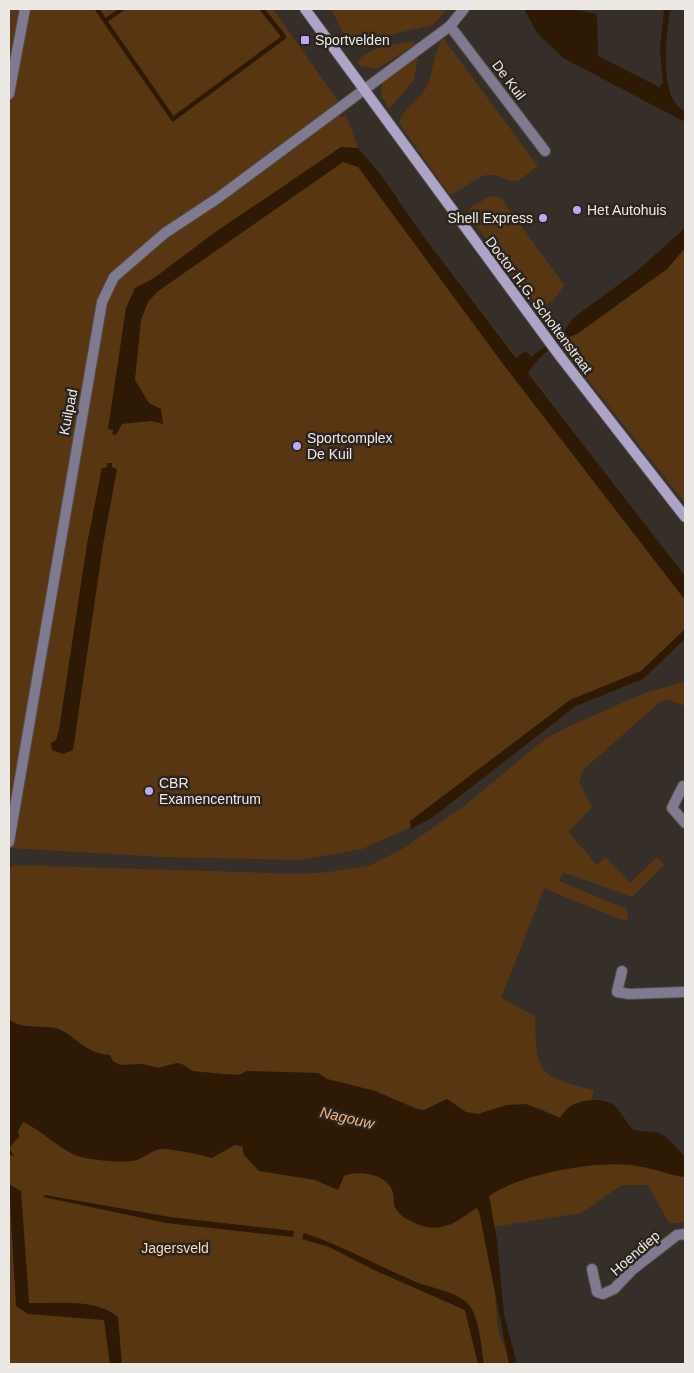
<svg xmlns="http://www.w3.org/2000/svg" width="694" height="1373" font-family="Helvetica,sans-serif">
<rect width="100%" height="100%" fill="#362f29"/>
<path fill="#583612" d="M 9,9 L 273,9 L 338,101 L 333,104 L 341,118 L 346,115 L 358,148 L 381,175 L 421,233 L 685,576 L 685,639 L 643,679 L 576,706 L 433,817 L 362,849 L 299,860 L 163,857 L 9,848 Z
M 331,9 L 447,9 L 433,25 L 349,44 Z
M 443,38 L 538,166 L 518,181 C 507,182 498,173 487,175 C 473,177 464,192 449,194 L 399,123 C 403,108 420,100 427,86 C 434,70 433,53 443,38 Z
M 409,42 L 417,43 L 377,69 L 361,66 L 357,62 C 369,47 391,45 409,42 Z
M 418,55 L 414,80 L 389,109 L 381,95 L 382,83 Z
M 490,196 L 501,198 L 564,285 C 557,297 551,306 536,307 L 468,214 L 470,208 Z
M 685,248 L 685,503 L 567,353 L 566,337 L 577,334 L 667,269 Z
M 685,682 L 685,706 L 669,700 L 661,701 L 583,770 L 579,782 L 592,807 L 568,832 L 597,865 L 606,857 L 630,883 L 657,857 L 664,865 L 632,897 L 563,872 L 559,881 L 627,909 L 628,919 L 621,920 L 544,888 L 501,998 L 535,1016 C 536,1073 538,1077 594,1090 L 591,1101 L 576,1104 L 560,1118 L 541,1109 L 507,1105 L 478,1114 L 466,1112 L 447,1099 L 424,1110 L 417,1109 L 375,1091 L 327,1079 L 318,1073 L 247,1071 L 239,1075 L 222,1074 L 192,1071 L 184,1065 L 177,1063 L 158,1068 L 142,1064 L 120,1065 L 113,1061 L 110,1055 C 83,1054 74,1032 55,1028 C 40,1025 21,1029 9,1019 L 9,869 L 13,865 L 301,874 L 329,872 L 371,865 L 404,848 L 464,806 L 545,739 L 565,728 L 647,692 Z
M 19,1118 L 186,1133 L 334,1167 L 489,1196 C 519,1174 600,1159 637,1166 C 653,1168 669,1175 685,1177 L 685,1223 L 669,1223 L 648,1185 L 622,1185 L 581,1213 L 493,1227 L 501,1308 L 495,1296 L 498,1331 L 513,1364 L 9,1364 L 9,1130 Z"/>
<path fill="#2e1905" d="M 524,9 L 569,9 L 597,14 L 598,56 L 659,87 L 663,83 L 660,50 L 664,9 L 670,9 C 667,34 657,99 685,111 L 685,122 L 563,58 L 537,33 Z
M 341,147 L 358,148 L 381,175 L 421,233 L 516,358 L 526,351 L 531,357 L 563,333 L 572,319 L 637,271 L 685,228 L 685,248 L 667,269 L 577,334 C 558,340 539,356 528,373 L 685,576 L 685,600 L 506,368 L 358,167 L 343,162 L 157,292 L 148,302 L 141,320 L 135,380 L 149,403 L 161,409 L 163,424 L 151,421 L 122,424 L 116,435 L 112,434 L 113,430 L 108,429 L 126,308 L 135,288 L 154,278 L 214,233 Z
M 107,463 L 112,463 L 112,467 L 117,469 L 103,545 L 73,750 L 63,754 L 52,750 L 51,743 L 56,740 L 59,730 L 87,544 L 102,468 L 107,467 Z
M 685,629 L 685,639 L 643,679 L 576,706 L 433,817 L 411,829 L 410,821 L 570,700 L 641,671 Z
M 9,1019 C 21,1030 40,1025 55,1028 C 74,1033 83,1054 110,1055 L 113,1061 L 120,1065 L 142,1064 L 158,1068 L 177,1063 L 184,1065 L 192,1071 L 222,1074 L 239,1075 L 247,1071 L 318,1073 L 327,1079 L 375,1091 L 417,1109 L 424,1110 L 447,1099 L 466,1112 L 478,1114 L 507,1105 L 526,1104 L 560,1118 C 563,1114 566,1109 571,1106 C 583,1099 605,1097 616,1107 C 622,1114 627,1123 633,1130 L 659,1133 L 667,1138 L 685,1157 L 685,1177 C 669,1175 653,1168 637,1166 C 600,1159 519,1174 489,1196 L 497,1240 L 504,1314 L 517,1364 L 509,1364 L 479,1211 L 476,1208 C 457,1222 441,1234 417,1224 C 408,1220 401,1217 396,1209 C 392,1203 395,1196 392,1190 C 386,1174 358,1170 344,1176 L 338,1190 L 315,1180 L 259,1171 L 244,1155 L 242,1146 L 235,1145 L 212,1158 C 204,1155 168,1148 160,1149 C 150,1151 142,1160 132,1161 C 117,1163 100,1160 85,1158 C 64,1154 43,1131 23,1122 L 18,1131 L 19,1137 L 9,1148 L 14,1156 L 9,1155 Z
M 9,1184 L 21,1191 L 29,1303 C 57,1304 95,1298 118,1317 L 122,1364 L 110,1364 L 104,1320 L 28,1314 L 16,1306 Z
M 45,1195 L 170,1217 L 294,1231 L 293,1237 L 166,1223 L 43,1197 Z
M 304,1233 C 343,1246 378,1266 416,1282 C 433,1289 457,1291 469,1305 C 480,1319 481,1347 484,1364 L 478,1364 L 465,1310 L 374,1270 L 329,1247 L 302,1239 Z"/>
<g fill="none" stroke-linecap="round" stroke-linejoin="round">
<path stroke="#2e1905" stroke-width="4.5" d="M 97,9 L 105,21 L 122,9
M 105,21 L 173,119 L 284,37 L 262,9"/>
<defs>
<path id="street" d="M 450,26 L 545,151
M 9,94 L 25,9
M 683,786 L 672,808 L 685,823
M 9,842 L 102,302 L 114,277 L 165,233 L 218,198 L 450,26 L 464,9
M 622,971 L 617,992 L 629,994 L 685,992
M 592,1269 L 597,1292 L 603,1294 L 614,1289 L 632,1270 L 677,1235 L 685,1234"/>
<path id="secondary" d="M 305,9 L 559,355 L 685,517"/>
</defs>
<use href="#street" stroke="#534d47" stroke-width="12"/>
<use href="#secondary" stroke="#534d47" stroke-width="12"/>
<use href="#street" stroke="#807a91" stroke-width="10"/>
<use href="#secondary" stroke="#ada4c8" stroke-width="10"/>
</g>
<g fill="#bea9f5" stroke="#2c251f" stroke-width="2">
<rect x="300" y="35" width="10" height="10" rx="2.5"/>
<circle cx="577" cy="210" r="5"/>
<circle cx="543" cy="218" r="5"/>
<circle cx="297" cy="446" r="5"/>
<circle cx="149" cy="791" r="5"/>
</g>
<g text-anchor="middle" stroke-width="5" stroke-linejoin="round" paint-order="stroke">
<g font-size="14" fill="#ece8e4" stroke="#2c251f" text-anchor="start">
<text x="315" y="45">Sportvelden</text>
<text x="587" y="215">Het Autohuis</text>
<text x="533" y="223" text-anchor="end">Shell Express</text>
<text x="307" y="443">Sportcomplex<tspan x="307" dy="16">De Kuil</tspan></text>
<text x="159" y="788">CBR<tspan x="159" dy="16">Examencentrum</tspan></text>
</g>
<g font-size="14" fill="#ece8e4" stroke="#2c251f">
<text transform="translate(509 80) rotate(53)" y="5">De Kuil</text>
<text transform="translate(539 305) rotate(53)" y="5">Doctor H.G. Scholtenstraat</text>
<text transform="translate(68 412) rotate(-79)" y="5">Kuilpad</text>
<text transform="translate(635 1253) rotate(-41)" y="5">Hoendiep</text>
</g>
<g font-size="14" fill="#ffd7b4" stroke="#2c251f">
<text x="175" y="1253">Jagersveld</text>
</g>
<g font-size="15" font-style="italic" fill="#f4b478" stroke="#2c251f">
<text transform="translate(347 1118) rotate(13)" y="5">Nagouw</text>
</g>
</g>
<rect width="694" height="1373" fill="none" stroke="#ece8e4" stroke-width="20"/>
</svg>
